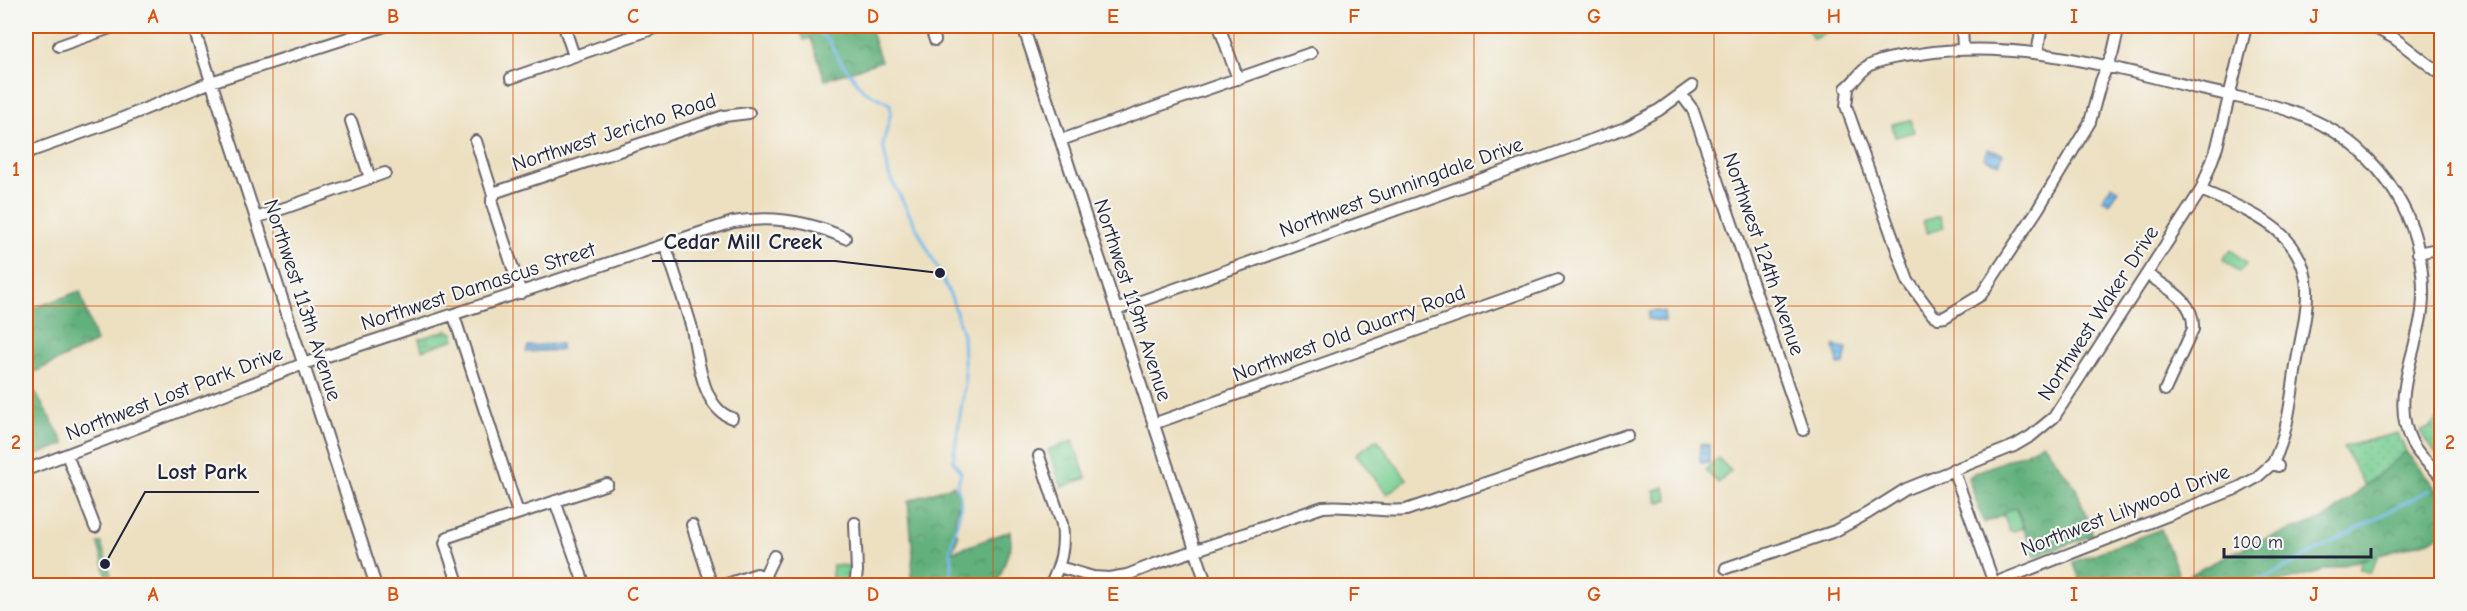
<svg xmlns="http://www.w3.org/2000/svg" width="2467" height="611" font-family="'Comic Neue',sans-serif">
<defs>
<pattern id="grass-dots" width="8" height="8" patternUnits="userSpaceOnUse" patternTransform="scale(1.5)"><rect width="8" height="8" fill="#78ce92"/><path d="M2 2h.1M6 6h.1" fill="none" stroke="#62a778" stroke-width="1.8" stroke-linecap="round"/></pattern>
<pattern id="forest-crowns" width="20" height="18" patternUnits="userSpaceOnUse" patternTransform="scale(1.5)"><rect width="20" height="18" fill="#62b17c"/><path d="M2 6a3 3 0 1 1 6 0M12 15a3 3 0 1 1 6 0" fill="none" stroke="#509067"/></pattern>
<pattern id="wetland-marsh" width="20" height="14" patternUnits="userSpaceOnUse" patternTransform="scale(1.5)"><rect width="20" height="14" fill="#78ce92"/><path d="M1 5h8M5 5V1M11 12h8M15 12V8" fill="none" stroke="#62a778"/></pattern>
<pattern id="park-tufts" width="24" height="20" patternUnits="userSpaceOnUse" patternTransform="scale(1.5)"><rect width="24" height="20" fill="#78ce92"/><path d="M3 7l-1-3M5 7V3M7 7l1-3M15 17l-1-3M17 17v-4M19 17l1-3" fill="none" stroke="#62a778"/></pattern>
<pattern id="water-rules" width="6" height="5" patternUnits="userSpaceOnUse" patternTransform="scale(1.5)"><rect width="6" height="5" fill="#73baea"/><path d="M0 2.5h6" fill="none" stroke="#5e97bf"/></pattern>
</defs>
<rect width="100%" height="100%" fill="#f6f6f2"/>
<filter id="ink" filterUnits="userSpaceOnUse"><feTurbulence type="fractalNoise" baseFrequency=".0167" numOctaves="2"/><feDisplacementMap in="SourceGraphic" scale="12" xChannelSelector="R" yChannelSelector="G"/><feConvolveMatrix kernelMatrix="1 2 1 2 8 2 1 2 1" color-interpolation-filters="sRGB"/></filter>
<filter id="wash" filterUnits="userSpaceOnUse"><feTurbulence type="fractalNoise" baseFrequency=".008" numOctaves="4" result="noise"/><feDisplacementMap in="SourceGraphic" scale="24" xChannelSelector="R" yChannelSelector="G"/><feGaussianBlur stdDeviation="1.35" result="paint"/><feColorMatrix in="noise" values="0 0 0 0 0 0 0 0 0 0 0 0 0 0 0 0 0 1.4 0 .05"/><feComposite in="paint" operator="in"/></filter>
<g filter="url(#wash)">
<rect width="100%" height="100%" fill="#ede0c1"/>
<path fill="url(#grass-dots)" stroke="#4d7866" stroke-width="1.5" d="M 2441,416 L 2441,460 L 2420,432 L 2429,428 Z
M 2398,433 L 2406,452 L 2365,486 L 2343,447 Z"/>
<path fill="url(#forest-crowns)" stroke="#426a5c" stroke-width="1.5" d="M 798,26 L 869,26 L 881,61 L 825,80 L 811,38 L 804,40 Z
M 80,291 L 96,342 L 26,376 L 65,444 L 26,459 L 26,311 Z
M 2043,443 L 2076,488 L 2093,535 L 2035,557 L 2017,510 L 1984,523 L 1968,478 L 1974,473 L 2025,453 Z
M 2406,452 L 2441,495 L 2441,534 L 2423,543 L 2266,586 L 2082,585 L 2073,562 L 2161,529 L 2181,580 L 2227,555 L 2262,540 L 2326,518 Z
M 954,485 L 954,488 L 960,495 C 960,509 950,523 958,536 L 952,552 L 1010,531 L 1011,545 L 997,585 L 910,585 L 913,555 L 908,501 Z"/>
<path fill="url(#wetland-marsh)" stroke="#4d7866" stroke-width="1.5" d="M 447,330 L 453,333 L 455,339 L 422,350 L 419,339 Z
M 1073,441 L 1086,478 L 1062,487 L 1048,450 Z
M 833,565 L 851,566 L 849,585 L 831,585 Z"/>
<path fill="url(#park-tufts)" stroke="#4d7866" stroke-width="1.5" d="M 1664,487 L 1668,499 L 1658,503 L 1654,491 Z
M 98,543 L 101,543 L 114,585 L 109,585 Z"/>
<path fill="#78ce92" stroke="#4d7866" stroke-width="1.5" d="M 1815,26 L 1821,26 L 1825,34 L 1813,39 L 1808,29 Z
M 1911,120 L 1914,132 L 1895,137 L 1892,124 Z
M 1940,216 L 1944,228 L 1927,233 L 1923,221 Z
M 2231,250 L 2247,263 L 2239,272 L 2223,259 Z
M 1377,439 L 1407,479 L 1387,494 L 1356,454 Z
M 1718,458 L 1731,471 L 1718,483 L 1705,470 Z
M 2015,508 L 2023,528 L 2013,531 L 2009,530 L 2003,512 Z
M 2378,555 L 2370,573 L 2360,569 L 2361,560 Z"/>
<path fill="url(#water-rules)" stroke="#4a6e92" stroke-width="1.5" d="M 1987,149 L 2003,154 L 1999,164 L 1984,158 Z
M 2112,185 L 2119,190 L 2109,204 L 2102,199 Z
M 1656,311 L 1664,312 L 1665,322 L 1648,319 L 1649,312 Z
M 561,344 L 561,350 L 526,352 L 528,346 Z
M 1834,346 L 1847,348 L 1844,364 L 1838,365 C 1838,357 1834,353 1834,346 Z
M 1700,444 L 1709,445 L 1709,463 L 1700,463 Z"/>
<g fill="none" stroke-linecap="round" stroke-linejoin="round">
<path stroke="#73baea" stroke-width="3" d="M 807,26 L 828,39 L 839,59 L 863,90 L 890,104 L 891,112 L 883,144 L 889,175 L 940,273 L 952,299 L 963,335 L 965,383 L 953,461 L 961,472 L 957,487 C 967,507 954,526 951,547 C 950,553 953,560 952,567 C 951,573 948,580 946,586
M 2244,586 L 2267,577 L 2429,490"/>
</g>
</g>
<g filter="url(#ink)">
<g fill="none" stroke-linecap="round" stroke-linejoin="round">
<defs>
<path id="minor" d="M 193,26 L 376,586
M 564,26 L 574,56
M 930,26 L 935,40
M 1023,26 L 1207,586
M 1219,26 L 1238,79
M 1962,26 L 1963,49
M 2372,26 L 2394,38 L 2442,75
M 59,46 L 116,26
M 2037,53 L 2042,26
M 511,78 L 661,26
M 1846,88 C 1856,81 1861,68 1875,63 C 1889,57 1905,56 1920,54 C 2016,38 2109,67 2201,89 C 2242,99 2286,105 2323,125 C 2356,142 2385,172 2402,205 C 2418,234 2426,277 2422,311 C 2416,355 2390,399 2412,443 C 2419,457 2432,466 2442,477
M 1848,89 L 1846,106 L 1908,281 L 1933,315 L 1938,318 L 1945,317 L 1981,295 L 2038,209 L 2090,122 L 2101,81 L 2113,52 L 2119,26
M 1681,94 L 1693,110 L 1803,430
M 351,121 L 370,178
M 1061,140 L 1311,53
M 476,141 L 493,195
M 26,153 L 118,120 L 211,82 L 385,26
M 2201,190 C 2247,211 2304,229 2307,289 C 2308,314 2300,341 2296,366 C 2291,398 2288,433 2273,463 L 2278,466
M 256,218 L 385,173
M 665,245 C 674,271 683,298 691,325 C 698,351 700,408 732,418
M 2418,253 L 2442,248
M 2147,274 C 2168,289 2195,300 2193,329 L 2165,390
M 521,293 L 492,204 L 492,199 L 496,192 L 724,116 L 749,113
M 1116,310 L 1625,128 L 1659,110 L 1692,86
M 454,316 L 518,513
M 1153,424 L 1558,280
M 67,455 L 95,527
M 1039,456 L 1062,524 C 1065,547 1061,564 1050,586
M 1953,469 L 1995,586
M 26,470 L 303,364 L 733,222 C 772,215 809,221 845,238
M 555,501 L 585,586
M 692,525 L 712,586
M 1059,567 L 1093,577 L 1109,578 L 1127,575 L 1155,564 L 1323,507 C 1352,504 1378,513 1406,510 L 1627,435
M 1726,568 L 1835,531 L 1868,513 L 1906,489 L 2014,446 L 2031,436 L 2054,417 L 2201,190 L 2217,147 L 2246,26
M 764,577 L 774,556
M 459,586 L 445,543 L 448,537 L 607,484
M 721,586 L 757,574 L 766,578 L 770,586
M 855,586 L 857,571 L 855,523
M 1987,586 L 2238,488 L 2256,478 L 2273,463"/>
</defs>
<use href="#minor" stroke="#69646a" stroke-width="14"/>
<use href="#minor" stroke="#fff" stroke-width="10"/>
</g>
</g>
<path fill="none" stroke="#d45411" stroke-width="1.5" stroke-opacity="0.55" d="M 273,26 L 273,586M 513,26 L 513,586M 753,26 L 753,586M 993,26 L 993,586M 1234,26 L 1234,586M 1474,26 L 1474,586M 1714,26 L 1714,586M 1954,26 L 1954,586M 2194,26 L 2194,586M 26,306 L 2442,306"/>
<g text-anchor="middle" stroke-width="4.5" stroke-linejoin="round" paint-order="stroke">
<g font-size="21" fill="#22223b" stroke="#f6f6f2">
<text transform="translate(614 132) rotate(-18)" y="7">Northwest Jericho Road</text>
<text transform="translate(1401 187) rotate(-20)" y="7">Northwest Sunningdale Drive</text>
<text transform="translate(1764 254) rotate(71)" y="7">Northwest 124th Avenue</text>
<text transform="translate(478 286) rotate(-18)" y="7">Northwest Damascus Street</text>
<text transform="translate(303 300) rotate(72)" y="7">Northwest 113th Avenue</text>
<text transform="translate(1133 300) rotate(72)" y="7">Northwest 119th Avenue</text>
<text transform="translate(2098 313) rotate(-57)" y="7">Northwest Waker Drive</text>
<text transform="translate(1349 333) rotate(-20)" y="7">Northwest Old Quarry Road</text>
<text transform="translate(174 393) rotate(-21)" y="7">Northwest Lost Park Drive</text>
<text transform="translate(2125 510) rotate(-21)" y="7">Northwest Lilywood Drive</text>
</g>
</g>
<path fill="none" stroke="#22223b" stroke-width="2" d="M940 273L835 261H652M105 564L145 492H259"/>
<g fill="#22223b" stroke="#f6f6f2" stroke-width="2">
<circle cx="940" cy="273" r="6"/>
<circle cx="105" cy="564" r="6"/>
</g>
<g font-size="22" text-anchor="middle" font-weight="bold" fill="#22223b" stroke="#f6f6f2" stroke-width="4.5" stroke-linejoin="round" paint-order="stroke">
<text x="743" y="249">Cedar Mill Creek</text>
<text x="202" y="479">Lost Park</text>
</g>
<rect width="2467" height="611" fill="none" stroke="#f6f6f2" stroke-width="66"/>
<path d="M2224 548v9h147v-9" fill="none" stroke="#22223b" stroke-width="3"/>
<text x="2233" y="548" font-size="18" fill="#22223b" stroke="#f6f6f2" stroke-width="4.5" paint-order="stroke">100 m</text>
<rect x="33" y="33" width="2401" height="545" fill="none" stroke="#d45411" stroke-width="2"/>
<g font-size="20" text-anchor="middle" font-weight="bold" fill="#d45411">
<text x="153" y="23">A</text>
<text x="393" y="23">B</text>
<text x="633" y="23">C</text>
<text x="873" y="23">D</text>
<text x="1113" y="23">E</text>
<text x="1354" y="23">F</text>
<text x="1594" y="23">G</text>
<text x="1834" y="23">H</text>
<text x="2074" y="23">I</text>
<text x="2314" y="23">J</text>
<text x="16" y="176">1</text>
<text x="2450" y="176">1</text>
<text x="16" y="449">2</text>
<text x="2450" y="449">2</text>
<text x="153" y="601">A</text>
<text x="393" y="601">B</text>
<text x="633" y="601">C</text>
<text x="873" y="601">D</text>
<text x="1113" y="601">E</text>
<text x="1354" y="601">F</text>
<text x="1594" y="601">G</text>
<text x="1834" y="601">H</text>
<text x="2074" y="601">I</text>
<text x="2314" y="601">J</text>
</g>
</svg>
